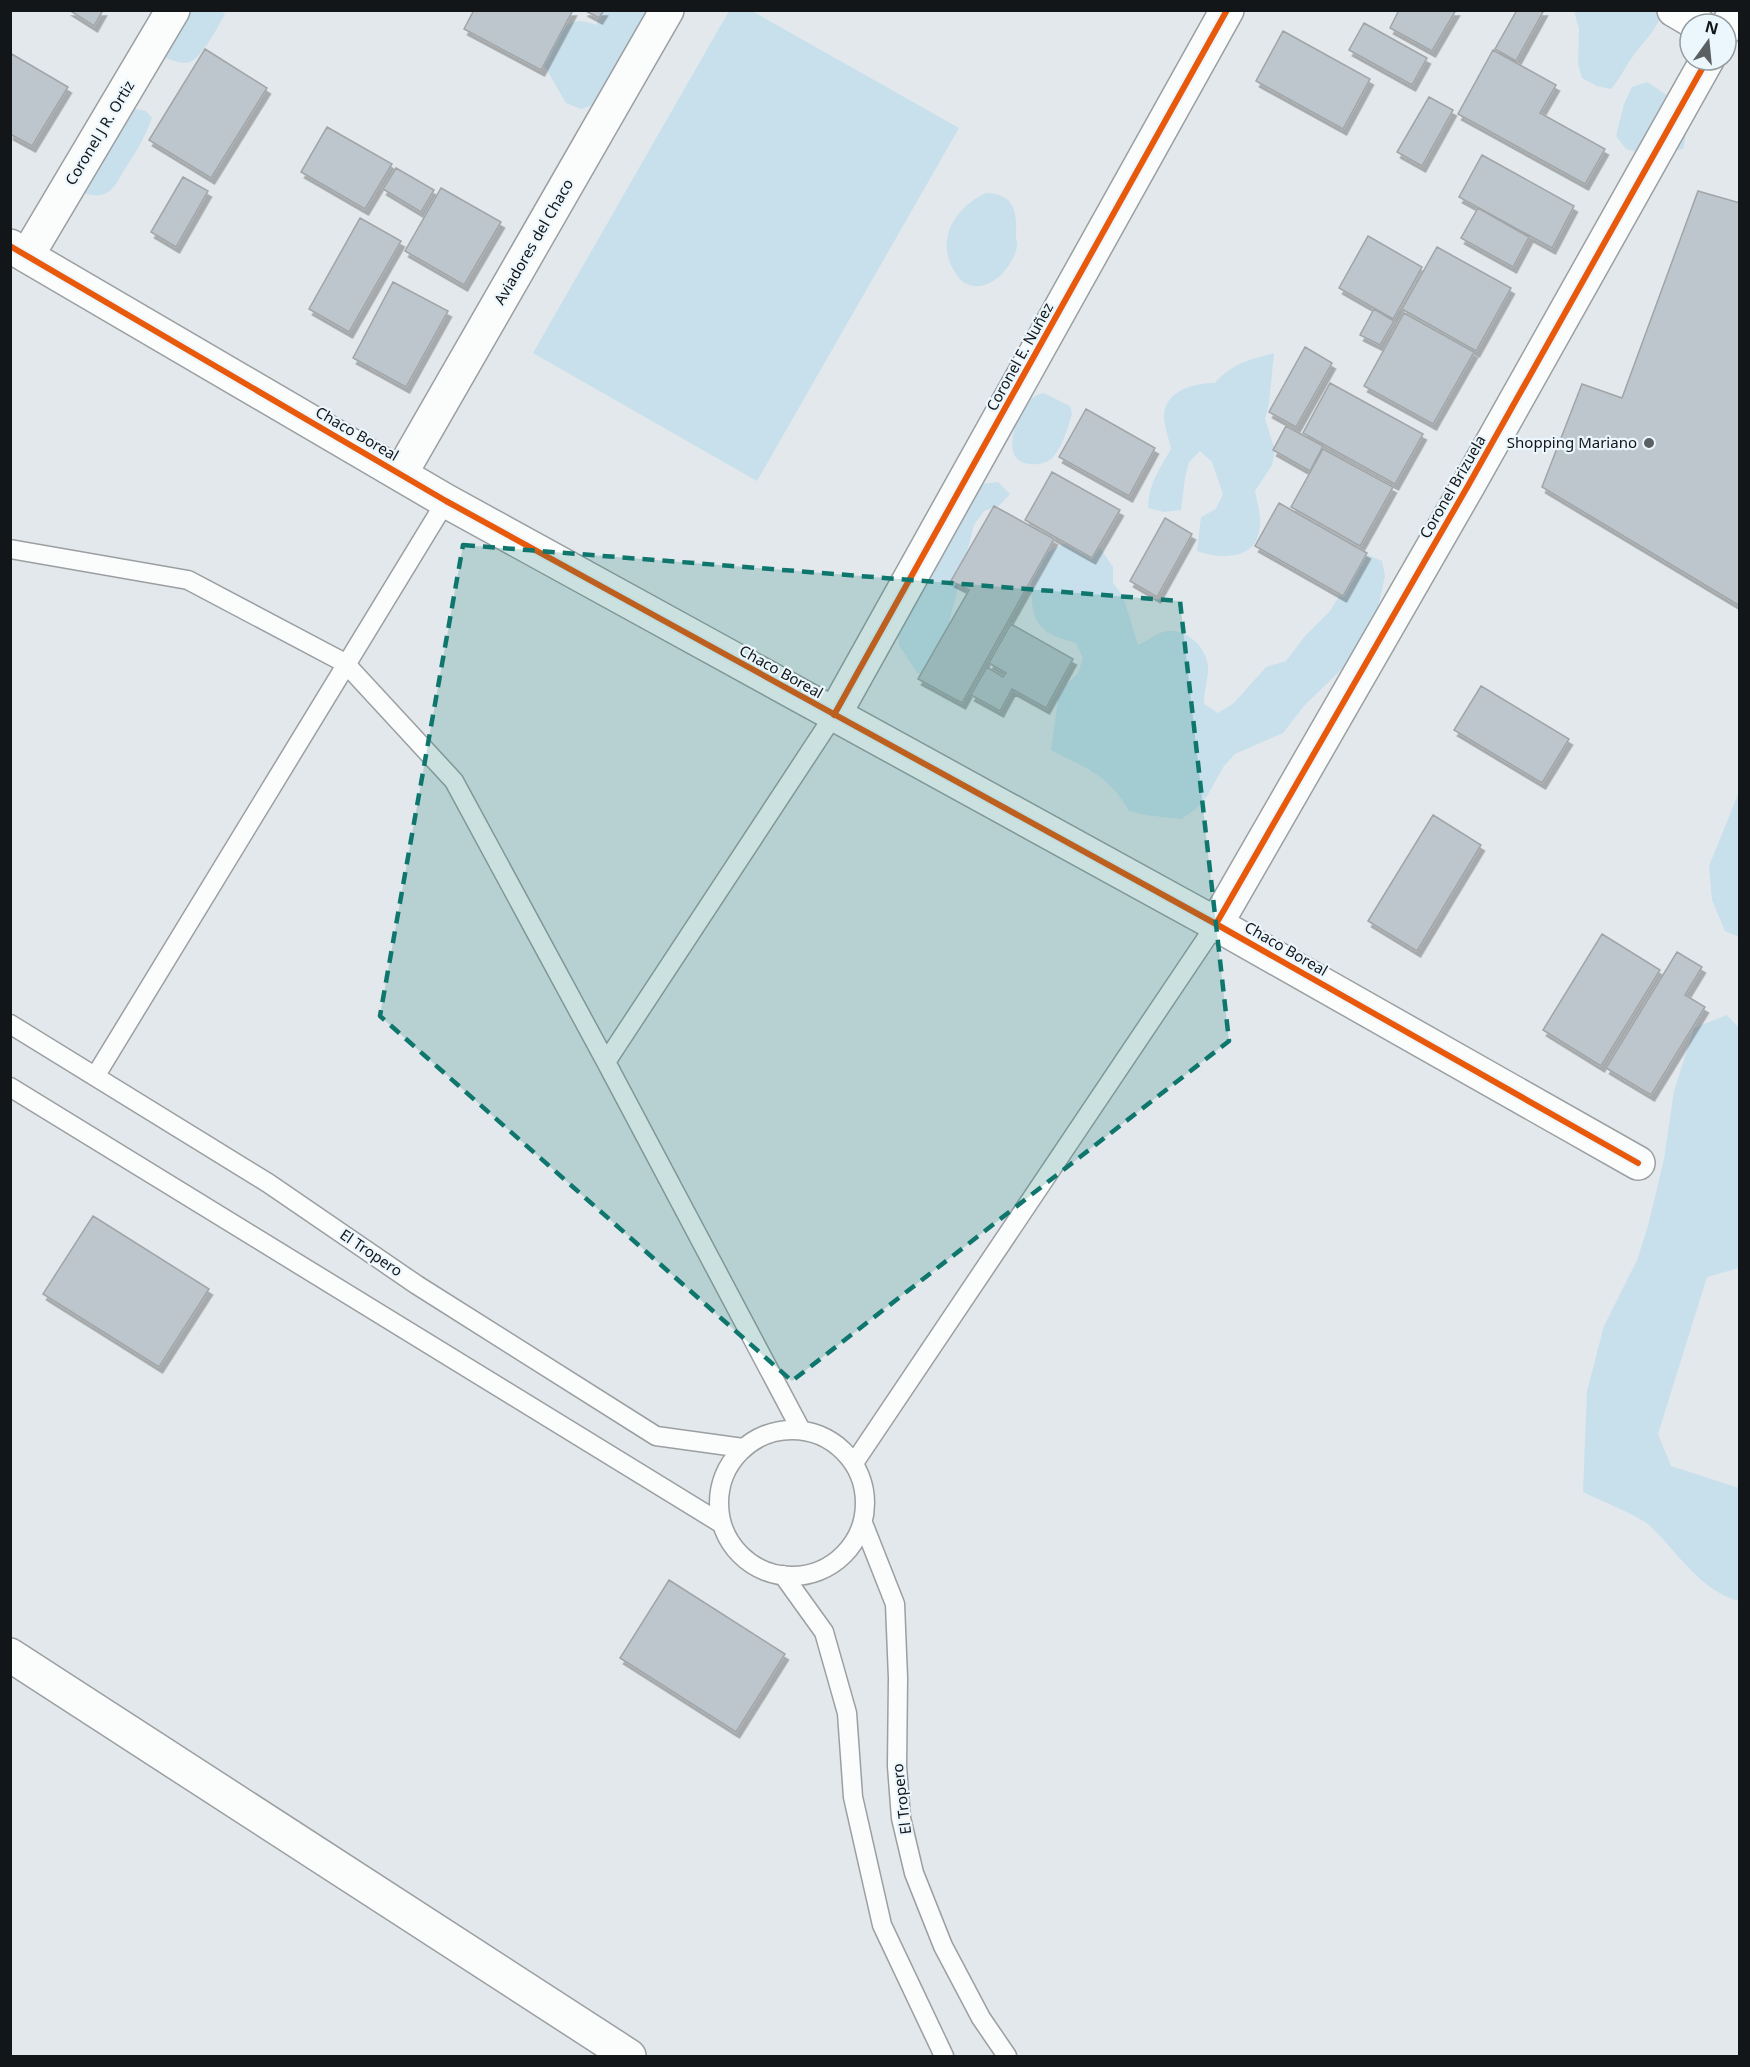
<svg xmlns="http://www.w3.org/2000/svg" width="1750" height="2067" font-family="'Noto Sans',sans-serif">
<defs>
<filter id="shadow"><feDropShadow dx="3.5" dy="6" stdDeviation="0" flood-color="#0004"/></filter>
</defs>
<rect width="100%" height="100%" fill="#e2e8eb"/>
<path fill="#c8e0ec" d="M 155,11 L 221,11 L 225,14 C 219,25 202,57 190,62 C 182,65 170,59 161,57 Z
M 602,11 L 670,11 L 597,99 L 590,106 L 581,109 L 566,103 L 543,63 C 554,40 564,11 596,25 Z
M 729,11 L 752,11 L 959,128 L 757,481 L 533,353 Z
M 1574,11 L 1663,10 L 1663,11 C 1654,35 1642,42 1629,62 C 1623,71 1619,80 1611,89 L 1597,86 L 1582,78 L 1578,63 L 1579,29 Z
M 1647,82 C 1676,101 1694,110 1683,149 L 1643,154 L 1626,149 L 1616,136 L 1624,104 L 1632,87 Z
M 129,108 L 146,111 L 152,118 C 146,134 139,147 130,161 C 113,186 113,204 76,191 Z
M 986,193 C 1014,194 1017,211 1016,234 C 1015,239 1018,242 1017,247 C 1012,268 988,297 963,282 C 958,278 955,272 952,267 C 936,236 958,206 986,193 Z
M 1274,353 L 1269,403 L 1265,419 L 1275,450 L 1272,465 L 1255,491 C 1257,502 1261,514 1260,524 C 1259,560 1222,560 1197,551 L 1201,517 L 1216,509 L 1223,494 L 1212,462 L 1200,451 L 1189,462 L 1185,478 L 1181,510 L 1164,512 L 1148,508 C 1149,483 1159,470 1171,449 C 1169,439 1164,426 1164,416 C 1165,390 1195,383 1215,383 C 1234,362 1248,361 1274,353 Z
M 1044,393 L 1070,406 L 1072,414 C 1068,428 1061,451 1050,460 C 1045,463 1038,465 1032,464 C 1003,464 1012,430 1021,413 C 1027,402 1030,396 1044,393 Z
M 998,482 L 1010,494 L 999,506 L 984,511 L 974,525 L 949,623 L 948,669 L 933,678 L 917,673 L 899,645 L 898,628 L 980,484 Z
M 1077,539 L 1094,539 L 1113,567 L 1113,583 L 1123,596 L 1138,645 C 1146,642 1158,632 1167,631 C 1189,629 1210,651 1208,672 C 1207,684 1204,691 1204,704 L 1218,713 L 1234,703 L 1266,667 L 1286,661 L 1305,636 L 1330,611 L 1357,567 L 1368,555 L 1382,561 L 1385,576 L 1377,612 L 1353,658 L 1304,706 L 1283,733 L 1235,754 L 1224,766 L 1207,796 L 1196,809 L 1181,819 L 1145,815 L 1129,811 C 1108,774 1087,769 1051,750 L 1058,699 L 1066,685 L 1078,673 L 1083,658 L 1076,643 C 1066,640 1054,637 1046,631 C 1036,623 1033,614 1032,602 C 1027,563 1041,552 1077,539 Z
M 1739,792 L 1739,937 L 1725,931 L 1712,900 L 1709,866 Z
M 1727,1015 L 1739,1028 L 1739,1268 L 1707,1277 L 1658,1434 L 1671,1466 L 1739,1488 L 1739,1601 C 1699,1590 1678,1552 1649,1525 C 1637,1515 1599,1500 1583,1492 L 1587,1391 L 1604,1326 L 1637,1260 L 1648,1226 L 1664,1159 L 1674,1091 L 1694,1028 Z"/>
<path fill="#bcc6cc" stroke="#a1a5a8" stroke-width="1.5" filter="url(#shadow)" d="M 69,10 L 103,10 L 94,26 Z
M 474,10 L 573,10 L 541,70 L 464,29 Z
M 584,10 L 604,10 L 599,18 Z
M 1399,10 L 1456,10 L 1432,51 L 1390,28 Z
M 1517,10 L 1544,10 L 1516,61 L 1495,49 Z
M 1364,23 L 1427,58 L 1412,85 L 1349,50 Z
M 1283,31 L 1370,79 L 1343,129 L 1256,81 Z
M 205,49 L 267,88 L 211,178 L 149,140 Z
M 1493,50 L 1556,85 L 1540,113 L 1605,149 L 1585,184 L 1458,114 Z
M 10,53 L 68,87 L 32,146 L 10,134 Z
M 1429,97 L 1453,110 L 1422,166 L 1397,152 Z
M 327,127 L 392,164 L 365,209 L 301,172 Z
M 1482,155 L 1574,206 L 1552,248 L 1459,197 Z
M 396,168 L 434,190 L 421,212 L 383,189 Z
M 183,177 L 208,191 L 176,247 L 151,232 Z
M 441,188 L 501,222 L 464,285 L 405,251 Z
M 1698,191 L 1740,203 L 1740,606 L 1542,487 L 1582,384 L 1622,398 Z
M 1478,208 L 1529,237 L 1513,267 L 1461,238 Z
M 360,218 L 401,241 L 349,332 L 309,309 Z
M 1368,236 L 1422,267 L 1393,319 L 1339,288 Z
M 1437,247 L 1511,288 L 1476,351 L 1402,309 Z
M 393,282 L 448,311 L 406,387 L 353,358 Z
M 1374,309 L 1394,321 L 1380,345 L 1360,335 Z
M 1404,313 L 1474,352 L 1433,424 L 1364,386 Z
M 1305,347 L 1332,363 L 1296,427 L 1269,412 Z
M 1330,383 L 1423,434 L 1395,484 L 1303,433 Z
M 1086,409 L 1155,448 L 1129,496 L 1059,457 Z
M 1286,426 L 1323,446 L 1310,471 L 1273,450 Z
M 1323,449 L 1393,487 L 1360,546 L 1291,507 Z
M 1052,472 L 1120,510 L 1092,558 L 1025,520 Z
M 1279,503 L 1367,553 L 1343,596 L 1255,546 Z
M 994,506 L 1054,539 L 962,703 L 918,679 L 969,590 L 951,581 Z
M 1165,518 L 1192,534 L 1157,597 L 1130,581 Z
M 1011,624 L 1073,659 L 1046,708 L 1012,689 L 1000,711 L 971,695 L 987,667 L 1003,677 L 1006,673 L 989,663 Z
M 1481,686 L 1569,739 L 1542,783 L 1454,730 Z
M 1433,815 L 1481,845 L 1417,951 L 1368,921 Z
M 1602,934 L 1660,970 L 1601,1066 L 1543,1030 Z
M 1677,952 L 1702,967 L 1685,995 L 1705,1007 L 1651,1095 L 1606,1068 Z
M 93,1216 L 209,1289 L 159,1367 L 43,1294 Z
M 669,1580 L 785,1654 L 736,1732 L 620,1658 Z"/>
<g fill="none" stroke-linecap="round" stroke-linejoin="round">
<defs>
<path id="lane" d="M 10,549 L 188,580 L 345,663 L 454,781 L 606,1062 L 801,1430
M 10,1024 L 268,1183 L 417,1285 L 656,1436 L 743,1448
M 606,1062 L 834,715
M 96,1075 L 446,501
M 10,1087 L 722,1524
M719 1503a73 73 0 1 1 146 0a73 73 0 1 1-146 0Z
M 854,1463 L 1216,924
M 863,1523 L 895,1604 L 898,1678 L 897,1766 L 901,1818 L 914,1873 L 943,1946 L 981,2018 L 1007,2056
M 783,1575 L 824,1632 L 847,1713 L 853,1797 L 882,1925 L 944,2056"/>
<path id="street" d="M 1674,10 L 1698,24
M 1726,28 L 1737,10
M 10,246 L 446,501 L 1216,924 L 1638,1163
M 27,256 L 173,10
M 401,473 L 667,10
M 834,715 L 1227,10
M 1216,924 L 1469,484 L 1707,60
M 10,1655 L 629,2056"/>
</defs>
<use href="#lane" stroke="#9b9fa2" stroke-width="21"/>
<use href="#street" stroke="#9b9fa2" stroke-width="36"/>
<use href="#lane" stroke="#fbfcfc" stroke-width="18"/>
<use href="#street" stroke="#fbfcfc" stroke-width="33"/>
<defs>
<path id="cycleway" d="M 10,246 L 446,501 L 1216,924 L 1638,1163
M 834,715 L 1227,10
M 1216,924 L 1469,484 L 1707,60"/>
</defs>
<use href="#cycleway" stroke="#ecf7fd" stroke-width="10"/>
<use href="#cycleway" stroke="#e8590c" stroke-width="6"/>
</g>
<path fill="#0f766e" fill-opacity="0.2" stroke="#0f766e" stroke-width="4.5" stroke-dasharray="12 8" stroke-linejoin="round" d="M 463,545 L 1180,601 L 1229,1041 L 792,1381 L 380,1016 Z"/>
<circle fill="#5b6062" stroke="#ecf7fd" stroke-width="2" cx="1649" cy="443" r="6"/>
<g text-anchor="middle" stroke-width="4.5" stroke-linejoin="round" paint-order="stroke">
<g font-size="15" fill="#121618" stroke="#ecf7fd">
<text transform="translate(100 133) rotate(-59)" y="5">Coronel J R. Ortiz</text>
<text transform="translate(534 242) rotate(-60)" y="5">Aviadores del Chaco</text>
<text transform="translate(1020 357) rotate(-61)" y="5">Coronel E. Nuñez</text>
<text transform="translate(357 434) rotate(30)" y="5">Chaco Boreal</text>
<text transform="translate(1453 487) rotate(-60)" y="5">Coronel Brizuela</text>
<text transform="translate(781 672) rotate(29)" y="5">Chaco Boreal</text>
<text transform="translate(1286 949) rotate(30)" y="5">Chaco Boreal</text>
<text transform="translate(371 1253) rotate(34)" y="5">El Tropero</text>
<text transform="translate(902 1799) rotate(-97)" y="5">El Tropero</text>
</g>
<g font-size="15" fill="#121618" stroke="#ecf7fd" text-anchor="end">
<text x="1637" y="448">Shopping Mariano</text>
</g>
</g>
<rect width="1750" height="2067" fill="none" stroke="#121618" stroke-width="24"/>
<g transform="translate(1708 42) rotate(15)"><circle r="28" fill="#ecf7fd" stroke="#959da1" stroke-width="1.5"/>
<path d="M0-4.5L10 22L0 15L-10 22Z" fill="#5b6062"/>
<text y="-9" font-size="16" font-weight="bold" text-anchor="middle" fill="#121618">N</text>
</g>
</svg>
